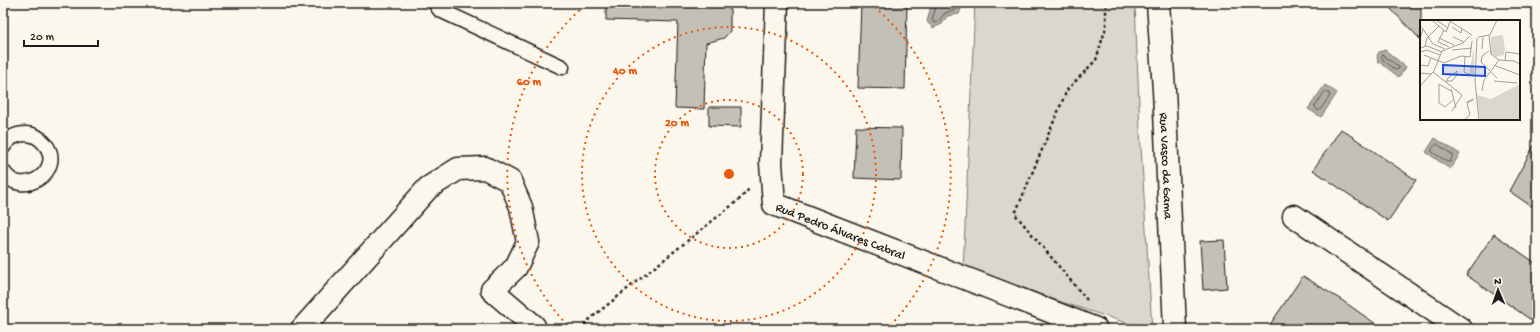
<svg xmlns="http://www.w3.org/2000/svg" width="1540" height="332" font-family="'Gochi Hand',sans-serif">
<rect width="100%" height="100%" fill="#fbf7ec"/>
<filter id="ink" filterUnits="userSpaceOnUse"><feTurbulence type="fractalNoise" baseFrequency=".025" numOctaves="2"/><feDisplacementMap in="SourceGraphic" scale="8" xChannelSelector="R" yChannelSelector="G"/><feConvolveMatrix kernelMatrix="1 2 1 2 8 2 1 2 1" color-interpolation-filters="sRGB"/></filter>
<g filter="url(#ink)">
<path fill="#dad7ce" stroke="#7b7a75" d="M 975,3 L 1135,3 L 1140,130 L 1152,329 L 1145,329 L 963,270 Z"/>
<path fill="#afaca5" stroke="#74726e" d="M 934,3 L 962,3 L 962,6 L 959,14 L 947,16 L 942,24 L 933,28 L 927,22 L 931,6 Z
M 1385,50 L 1406,67 L 1399,77 L 1378,61 L 1377,56 L 1379,52 Z
M 1325,85 L 1337,93 L 1321,117 L 1308,109 Z
M 1435,138 L 1460,154 L 1450,169 L 1426,152 Z"/>
<g fill="none" stroke-linecap="round" stroke-linejoin="round">
<path stroke="#575653" stroke-width="1" d="M 937,3 L 932,20 L 934,23 L 939,21 L 945,13 L 956,10 L 958,3
M 1383,55 L 1399,67 L 1399,69 L 1396,70 L 1382,59 L 1382,57 Z
M 1325,92 L 1329,93 L 1330,96 L 1320,110 L 1318,111 L 1315,107 Z
M 1437,144 L 1453,155 L 1450,162 L 1448,162 L 1432,152 L 1432,149 Z"/>
</g>
<path fill="#c3c0b8" stroke="#1c1c1c" d="M 606,3 L 730,3 L 730,31 L 724,38 L 706,43 L 704,109 L 675,108 L 678,22 L 606,20 Z
M 861,3 L 907,3 L 905,89 L 858,88 Z
M 1385,3 L 1421,3 L 1421,40 Z
M 709,107 L 741,107 L 741,127 L 709,126 Z
M 856,127 L 902,128 L 901,180 L 854,178 Z
M 1341,129 L 1416,180 L 1388,221 L 1313,170 Z
M 1537,140 L 1537,210 L 1509,191 Z
M 1494,234 L 1537,264 L 1537,324 L 1466,275 Z
M 1224,240 L 1227,288 L 1203,290 L 1200,241 Z
M 1303,276 L 1343,301 L 1383,329 L 1267,329 Z"/>
<g fill="none" stroke-linecap="round" stroke-linejoin="round">
<defs>
<path id="lane" d="M 435,3 L 440,10 L 562,67
M 3,147 C 8,138 16,134 26,134 C 34,134 40,138 45,144 C 66,170 21,201 3,171"/>
<g id="street">
<path id="s1" d="M 777,3 L 771,163 L 774,204 L 1096,329"/>
<path d="M 1294,216 L 1461,329"/>
<path d="M 302,329 L 428,188 L 458,169 L 485,168 L 510,181 L 521,207 L 528,242 L 516,267 L 492,290 L 534,326 L 532,329"/>
</g>
<g id="secondary">
<path id="s2" d="M 1158,3 L 1164,90 L 1175,329"/>
</g>
</defs>
<use href="#lane" stroke="#1c1c1c" stroke-width="17"/>
<use href="#street" stroke="#1c1c1c" stroke-width="25"/>
<use href="#secondary" stroke="#1c1c1c" stroke-width="25"/>
<path stroke="#1c1c1c" stroke-width="2.5" stroke-dasharray="3 3" stroke-linecap="butt" d="M 1087,300 L 1015,214 L 1067,90 L 1096,60 L 1106,27 L 1106,3
M 580,329 L 591,318 L 741,198 L 749,189"/>
<use href="#lane" stroke="#fbf7ec" stroke-width="14"/>
<use href="#street" stroke="#fbf7ec" stroke-width="22"/>
<use href="#secondary" stroke="#fbf7ec" stroke-width="22"/>
</g>
</g>
<g fill="none" stroke="#e8590c" stroke-width="2" stroke-dasharray="2 4">
<circle cx="729" cy="174" r="74"/>
<circle cx="729" cy="174" r="147"/>
<path d="M571 329A221 221 0 0 1 588 3M870 3A221 221 0 0 1 887 329"/>
</g>
<g text-anchor="middle" stroke-width="3" stroke-linejoin="round" paint-order="stroke">
<g font-size="13" fill="#1c1c1c" stroke="#fbf7ec">
<text dy="5" stroke="none"><textPath href="#s2" startOffset="163">Rua Vasco da Gama</textPath></text>
<text dy="5" stroke="none"><textPath href="#s1" startOffset="273">Rua Pedro Álvares Cabral</textPath></text>
</g>
</g>
<g transform="translate(1420 20)">
<rect width="100" height="100" fill="#fbf7ec"/>
<path d="M 83,15 L 85,31 L 84,35 L 76,37 L 70,32 L 71,17 ZM 54,28 L 54,56 L 49,54 ZM 100,64 L 100,100 L 60,100 L 57,75 L 71,79 Z" fill="#dad7ce"/>
<path fill="none" stroke="#a29f99" stroke-width="1" d="M 16,0 L 28,8M 28,0 L 52,15M 13,1 L 26,12 L 30,2M 0,5 L 3,9 L 0,19M 32,7 L 41,13 L 42,8M 3,9 L 13,24 L 25,29M 24,10 L 18,22 L 29,27M 69,16 L 71,34 L 79,40 L 94,41 L 100,44M 33,17 L 44,22M 58,17 L 70,15 L 77,0M 19,18 L 34,25M 57,18 L 55,61 L 59,100M 5,26 L 7,18 L 19,6M 0,28 L 7,26 L 22,32M 62,29 L 63,17M 32,30 L 52,28M 69,31 L 62,36 L 61,42 L 77,58M 0,32 L 7,30 L 20,35M 4,35 L 24,43 L 41,36 L 50,37 L 52,21M 45,36 L 44,52 L 53,56M 85,40 L 86,32 L 100,34M 76,44 L 74,47 L 79,40M 0,45 L 8,46 L 11,38M 76,46 L 100,55M 13,52 L 42,75 L 32,91M 0,53 L 12,54M 74,61 L 97,63M 26,62 L 28,58 L 37,51 L 37,55 L 32,61 L 27,61M 0,66 L 14,51 L 22,31 L 43,23 L 50,16M 31,69 L 36,88M 31,71 L 19,64 L 19,83 L 25,87 L 33,80M 62,71 L 64,60 L 74,47M 53,79 L 53,80 L 47,83 L 47,82 ZM 44,100 L 50,95 L 47,83"/>
<path fill="#1d4ed8" fill-opacity="0.15" stroke="#1d4ed8" stroke-width="2" d="M 23,45 L 65,47 L 65,56 L 23,54 Z"/>
<rect width="100" height="100" fill="none" stroke="#1c1c1c" stroke-width="2"/>
</g>
<circle cx="729" cy="174" r="6" fill="#e8590c" stroke="#fbf7ec" stroke-width="2"/>
<g font-size="12" text-anchor="middle" font-weight="bold" fill="#e8590c" stroke="#fbf7ec" stroke-width="3" stroke-linejoin="round" paint-order="stroke">
<text x="625" y="74">40 m</text>
<text x="529" y="85">60 m</text>
<text x="677" y="126">20 m</text>
</g>
<rect width="1540" height="332" fill="none" stroke="#fbf7ec" stroke-width="16"/>
<rect x="8" y="8" width="1524" height="316" fill="none" stroke="#1c1c1c" stroke-width="1.5" filter="url(#ink)"/>
<g transform="translate(1498 290) rotate(358)" stroke="#fbf7ec" stroke-width="3" paint-order="stroke">
<path d="M0-3L7 15L0 10L-7 15Z" fill="#1c1c1c"/>
<text y="-6" font-size="11" font-weight="bold" text-anchor="middle" fill="#1c1c1c">N</text>
</g>
<path d="M24 40v6h74v-6" fill="none" stroke="#1c1c1c" stroke-width="2"/>
<text x="30" y="40" font-size="12" fill="#1c1c1c" stroke="#fbf7ec" stroke-width="3" paint-order="stroke">20 m</text>
</svg>
